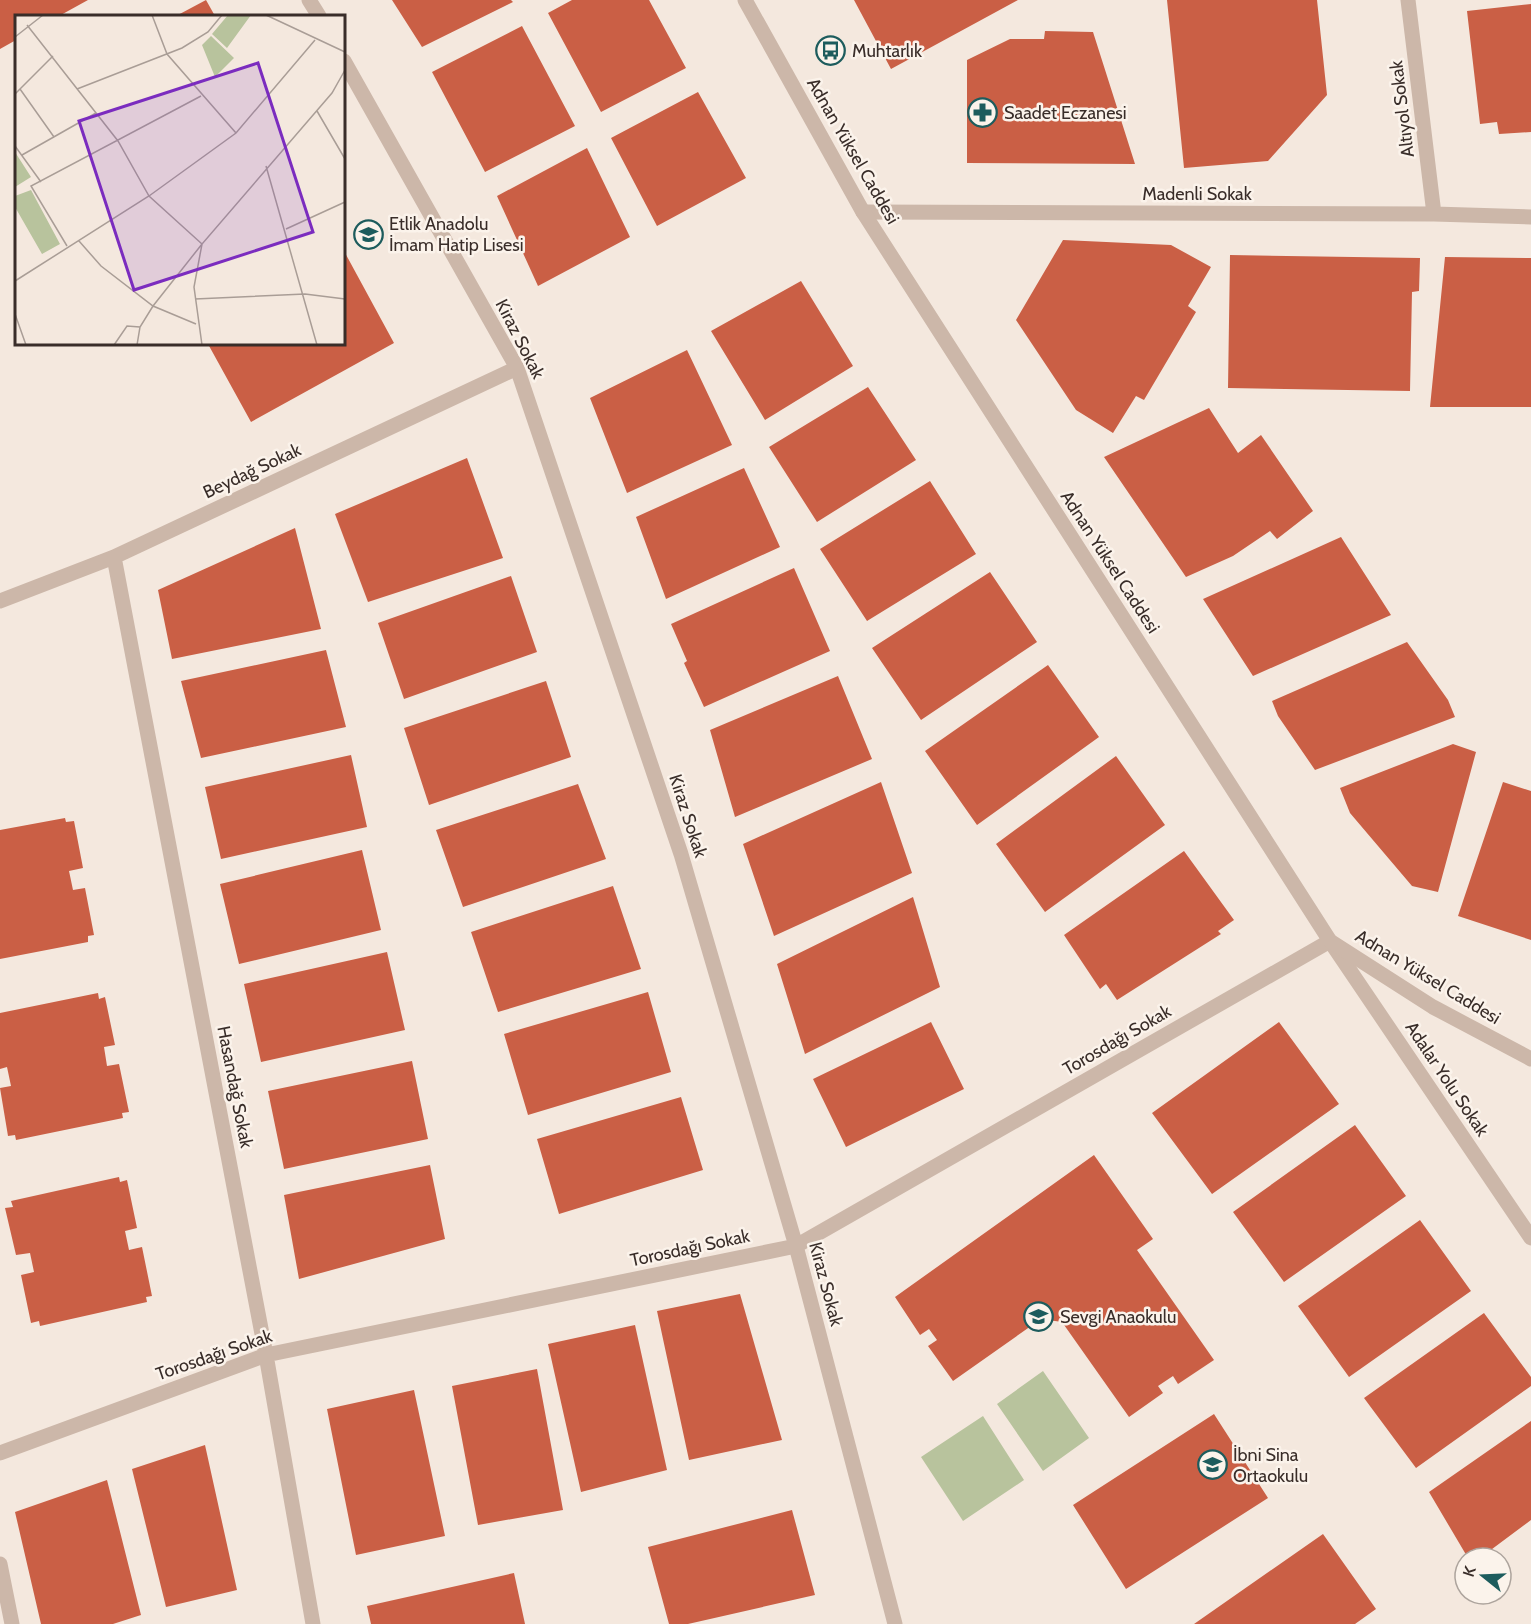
<svg xmlns="http://www.w3.org/2000/svg" width="1531" height="1624" font-family="Cabin,sans-serif">
<rect width="100%" height="100%" fill="#f4e8de"/>
<path fill="#b8c39d" d="M 1043,1371 L 1089,1438 L 1043,1471 L 997,1404 Z
M 983,1416 L 1024,1480 L 963,1521 L 921,1457 Z"/>
<path fill="#ca5f45" d="M 0,0 L 88,0 L 59,16 L 16,16 L 16,40 L 0,49 Z
M 206,0 L 215,16 L 176,16 Z
M 392,0 L 511,0 L 513,2 L 422,47 Z
M 572,0 L 649,0 L 686,68 L 601,112 L 548,13 Z
M 854,0 L 1018,0 L 891,69 Z
M 1167,0 L 1317,0 L 1327,95 L 1268,161 L 1184,168 Z
M 1531,4 L 1531,132 L 1499,134 L 1497,122 L 1480,124 L 1467,11 Z
M 522,26 L 575,126 L 485,172 L 432,72 Z
M 1045,31 L 1093,32 L 1135,164 L 967,163 L 967,60 L 1010,39 L 1044,39 Z
M 698,92 L 746,178 L 657,226 L 611,138 Z
M 587,148 L 630,237 L 538,286 L 497,196 Z
M 1063,240 L 1171,245 L 1211,267 L 1188,306 L 1196,312 L 1144,400 L 1136,396 L 1113,433 L 1076,410 L 1016,320 Z
M 344,251 L 394,343 L 251,422 L 208,344 L 344,344 Z
M 1230,255 L 1420,258 L 1419,291 L 1412,292 L 1410,391 L 1228,388 Z
M 1445,257 L 1531,258 L 1531,407 L 1430,407 Z
M 801,281 L 853,366 L 765,420 L 711,331 Z
M 687,350 L 732,445 L 627,493 L 590,398 Z
M 868,387 L 916,460 L 817,522 L 769,447 Z
M 1209,408 L 1238,453 L 1261,435 L 1313,511 L 1277,539 L 1270,531 L 1233,556 L 1186,577 L 1104,457 Z
M 467,458 L 503,558 L 368,602 L 335,514 Z
M 744,468 L 780,547 L 666,599 L 636,517 Z
M 930,481 L 976,554 L 867,621 L 820,549 Z
M 295,528 L 321,629 L 172,659 L 158,590 Z
M 1341,537 L 1391,615 L 1253,676 L 1203,599 Z
M 794,568 L 830,651 L 704,707 L 684,663 L 687,661 L 671,624 Z
M 990,572 L 1037,642 L 921,720 L 872,648 Z
M 511,576 L 537,652 L 404,699 L 378,623 Z
M 1407,642 L 1448,700 L 1455,717 L 1315,770 L 1278,716 L 1272,701 Z
M 326,650 L 346,727 L 201,758 L 181,681 Z
M 1048,665 L 1099,737 L 977,825 L 925,751 Z
M 838,676 L 872,759 L 735,817 L 710,730 Z
M 546,681 L 571,757 L 429,805 L 404,728 Z
M 1453,744 L 1476,752 L 1438,892 L 1412,886 L 1350,813 L 1340,788 Z
M 351,755 L 367,827 L 221,859 L 205,787 Z
M 1116,756 L 1165,825 L 1045,912 L 996,844 Z
M 881,782 L 912,873 L 774,936 L 743,844 Z
M 1503,782 L 1531,791 L 1531,940 L 1458,916 Z
M 578,784 L 606,859 L 463,907 L 436,830 Z
M 65,818 L 66,822 L 74,821 L 83,868 L 69,871 L 73,890 L 85,888 L 94,935 L 88,936 L 88,942 L 0,959 L 0,830 Z
M 362,850 L 381,930 L 239,964 L 220,884 Z
M 1184,851 L 1234,920 L 1218,931 L 1221,934 L 1117,1000 L 1106,984 L 1100,989 L 1064,935 Z
M 613,886 L 641,969 L 498,1012 L 471,932 Z
M 913,897 L 940,987 L 805,1054 L 777,964 Z
M 387,952 L 405,1030 L 261,1062 L 244,984 Z
M 648,992 L 671,1072 L 528,1115 L 504,1034 Z
M 98,993 L 99,999 L 105,997 L 115,1045 L 104,1047 L 107,1066 L 119,1064 L 129,1112 L 122,1113 L 123,1118 L 16,1140 L 15,1135 L 8,1136 L 0,1088 L 11,1086 L 7,1067 L 0,1069 L 0,1013 Z
M 931,1022 L 964,1089 L 846,1147 L 813,1079 Z
M 1279,1022 L 1339,1104 L 1212,1194 L 1152,1113 Z
M 412,1061 L 428,1139 L 284,1169 L 268,1091 Z
M 681,1097 L 703,1170 L 559,1214 L 537,1139 Z
M 1355,1125 L 1406,1196 L 1284,1282 L 1233,1212 Z
M 1094,1155 L 1153,1239 L 1137,1250 L 1214,1360 L 1178,1384 L 1173,1376 L 1158,1386 L 1163,1393 L 1129,1417 L 1062,1322 L 1041,1319 L 953,1381 L 928,1346 L 937,1340 L 929,1329 L 920,1335 L 895,1297 Z
M 430,1165 L 445,1239 L 299,1279 L 284,1195 Z
M 119,1177 L 120,1182 L 127,1180 L 137,1228 L 125,1231 L 129,1250 L 142,1247 L 152,1296 L 146,1297 L 147,1302 L 40,1326 L 39,1321 L 31,1323 L 21,1275 L 34,1272 L 30,1253 L 16,1255 L 5,1208 L 13,1207 L 11,1201 Z
M 1420,1220 L 1471,1291 L 1349,1377 L 1298,1306 Z
M 740,1294 L 782,1440 L 689,1460 L 657,1311 Z
M 1484,1313 L 1531,1377 L 1531,1386 L 1416,1468 L 1364,1398 Z
M 635,1325 L 667,1470 L 581,1492 L 548,1344 Z
M 537,1369 L 563,1510 L 478,1525 L 452,1386 Z
M 414,1390 L 445,1536 L 356,1555 L 327,1409 Z
M 1214,1414 L 1268,1498 L 1126,1589 L 1073,1505 Z
M 1531,1421 L 1531,1520 L 1480,1558 L 1468,1558 L 1429,1492 Z
M 205,1445 L 237,1590 L 166,1607 L 132,1469 Z
M 107,1480 L 141,1615 L 113,1624 L 41,1624 L 15,1512 Z
M 792,1510 L 815,1595 L 688,1624 L 669,1624 L 648,1547 Z
M 1323,1534 L 1376,1609 L 1355,1624 L 1194,1624 Z
M 514,1573 L 525,1624 L 371,1624 L 367,1606 Z"/>
<g fill="none" stroke-linecap="round" stroke-linejoin="round">
<path stroke="#ccb7a9" stroke-width="15" d="M 309,0 L 319,16
M 1408,0 L 1434,214
M 344,61 L 517,368 L 681,854 L 796,1246 L 895,1624
M 863,212 L 1434,214 L 1531,217
M 114,557 L 266,1355 L 313,1624
M 0,601 L 114,557 L 517,368
M 0,1453 L 266,1355 L 796,1246 L 1330,941 L 1531,1238
M 0,1564 L 12,1624"/>
<path stroke="#ccb7a9" stroke-width="15" d="M 745,0 L 863,212 L 1330,941 L 1433,1007 L 1531,1059"/>
</g>
<defs>
<symbol id="bus-ring" viewBox="-11 -11 22 22"><circle r="9.5" fill="#fbf3eb" stroke="#1d5c5d" stroke-width="1.5"/><path d="M-5-6H5V4H4V6H2V4H-2V6H-4V4H-5ZM-3.5-4V0h7V-4ZM-3.5 1.2v1.5H-2V1.2ZM2 1.2v1.5H3.5V1.2Z" fill="#1d5c5d"/></symbol>
<symbol id="pharmacy-ring" viewBox="-11 -11 22 22"><circle r="9.5" fill="#fbf3eb" stroke="#1d5c5d" stroke-width="1.5"/><path d="M-2-6h4v4h4v4h-4v4h-4v-4h-4v-4h4Z" fill="#1d5c5d"/></symbol>
<symbol id="school-ring" viewBox="-11 -11 22 22"><circle r="9.5" fill="#fbf3eb" stroke="#1d5c5d" stroke-width="1.5"/><path d="M0-5L7-2L0 1L-7-2ZM-4 1L0 2.5L4 1V4Q0 6-4 4Z" fill="#1d5c5d"/></symbol>
</defs>
<g fill-rule="evenodd">
<use href="#bus-ring" x="814" y="34" width="33" height="33"/>
<use href="#pharmacy-ring" x="966" y="96" width="33" height="33"/>
<use href="#school-ring" x="352" y="218" width="33" height="33"/>
<use href="#school-ring" x="1022" y="1300" width="33" height="33"/>
<use href="#school-ring" x="1196" y="1448" width="33" height="33"/>
</g>
<g text-anchor="middle" stroke-width="5" stroke-linejoin="round" paint-order="stroke">
<g font-size="18" fill="#392d29" stroke="#fbf3eb" text-anchor="start">
<text x="852" y="57">Muhtarlık</text>
<text x="1004" y="119">Saadet Eczanesi</text>
<text x="389" y="230">Etlik Anadolu<tspan x="389" dy="21">İmam Hatip Lisesi</tspan></text>
<text x="1060" y="1323">Sevgi Anaokulu</text>
<text x="1233" y="1461">İbni Sina<tspan x="1233" dy="21">Ortaokulu</tspan></text>
</g>
<g font-size="18" fill="#392d29" stroke="#fbf3eb">
<text transform="translate(1402 109) rotate(-97)" y="6">Altıyol Sokak</text>
<text transform="translate(853 151) rotate(60)" y="6">Adnan Yüksel Caddesi</text>
<text x="1197" y="200">Madenli Sokak</text>
<text transform="translate(520 339) rotate(63)" y="6">Kiraz Sokak</text>
<text transform="translate(252 471) rotate(-25)" y="6">Beydağ Sokak</text>
<text transform="translate(1110 562) rotate(57)" y="6">Adnan Yüksel Caddesi</text>
<text transform="translate(688 816) rotate(72)" y="6">Kiraz Sokak</text>
<text transform="translate(1428 977) rotate(31)" y="6">Adnan Yüksel Caddesi</text>
<text transform="translate(1117 1040) rotate(-30)" y="6">Torosdağı Sokak</text>
<text transform="translate(1447 1079) rotate(56)" y="6">Adalar Yolu Sokak</text>
<text transform="translate(235 1087) rotate(79)" y="6">Hasandağ Sokak</text>
<text transform="translate(690 1248) rotate(-12)" y="6">Torosdağı Sokak</text>
<text transform="translate(826 1284) rotate(75)" y="6">Kiraz Sokak</text>
<text transform="translate(214 1355) rotate(-19)" y="6">Torosdağı Sokak</text>
</g>
</g>
<g transform="translate(15 15)">
<rect width="330" height="330" fill="#f4e8de"/>
<path d="M 213,0 L 236,0 L 212,33 L 197,19 ZM 196,21 L 219,43 L 200,62 L 187,30 ZM 0,137 L 16,162 L 0,172 ZM 16,175 L 45,229 L 27,239 L 0,192 L 0,181 Z" fill="#b8c39d"/>
<path fill="none" stroke="#a99d96" stroke-width="1.5" d="M 137,0 L 152,39 L 221,118M 251,0 L 330,37M 12,10 L 103,126 L 134,181 L 187,229 L 138,291 L 125,312 L 122,330M 0,22 L 28,0M 5,74 L 39,122M 62,74 L 167,33 L 193,17 L 207,0M 0,79 L 38,41M 302,96 L 330,144M 0,131 L 26,167M 7,140 L 81,98M 251,151 L 302,330M 271,214 L 330,187M 64,226 L 86,251 L 138,291 L 181,309M 52,231 L 16,171 L 186,81M 0,266 L 134,181 L 221,118 L 300,25M 180,284 L 290,279 L 330,284M 0,299 L 11,330M 99,330 L 112,311 L 125,312M 187,330 L 179,272 L 187,229 L 317,78 L 330,55"/>
<path fill="#7b2cbf" fill-opacity="0.15" stroke="#7b2cbf" stroke-width="3" d="M 243,48 L 298,217 L 119,275 L 64,106 Z"/>
<rect width="330" height="330" fill="none" stroke="#392d29" stroke-width="3"/>
</g>
<g transform="translate(1483 1576) rotate(288)"><circle r="28" fill="#fbf3eb" stroke="#ada49d" stroke-width="1.5"/>
<path d="M0-4.5L10 22L0 15L-10 22Z" fill="#1d5c5d"/>
<text y="-9" font-size="16" font-weight="bold" text-anchor="middle" fill="#392d29">K</text>
</g>
</svg>
